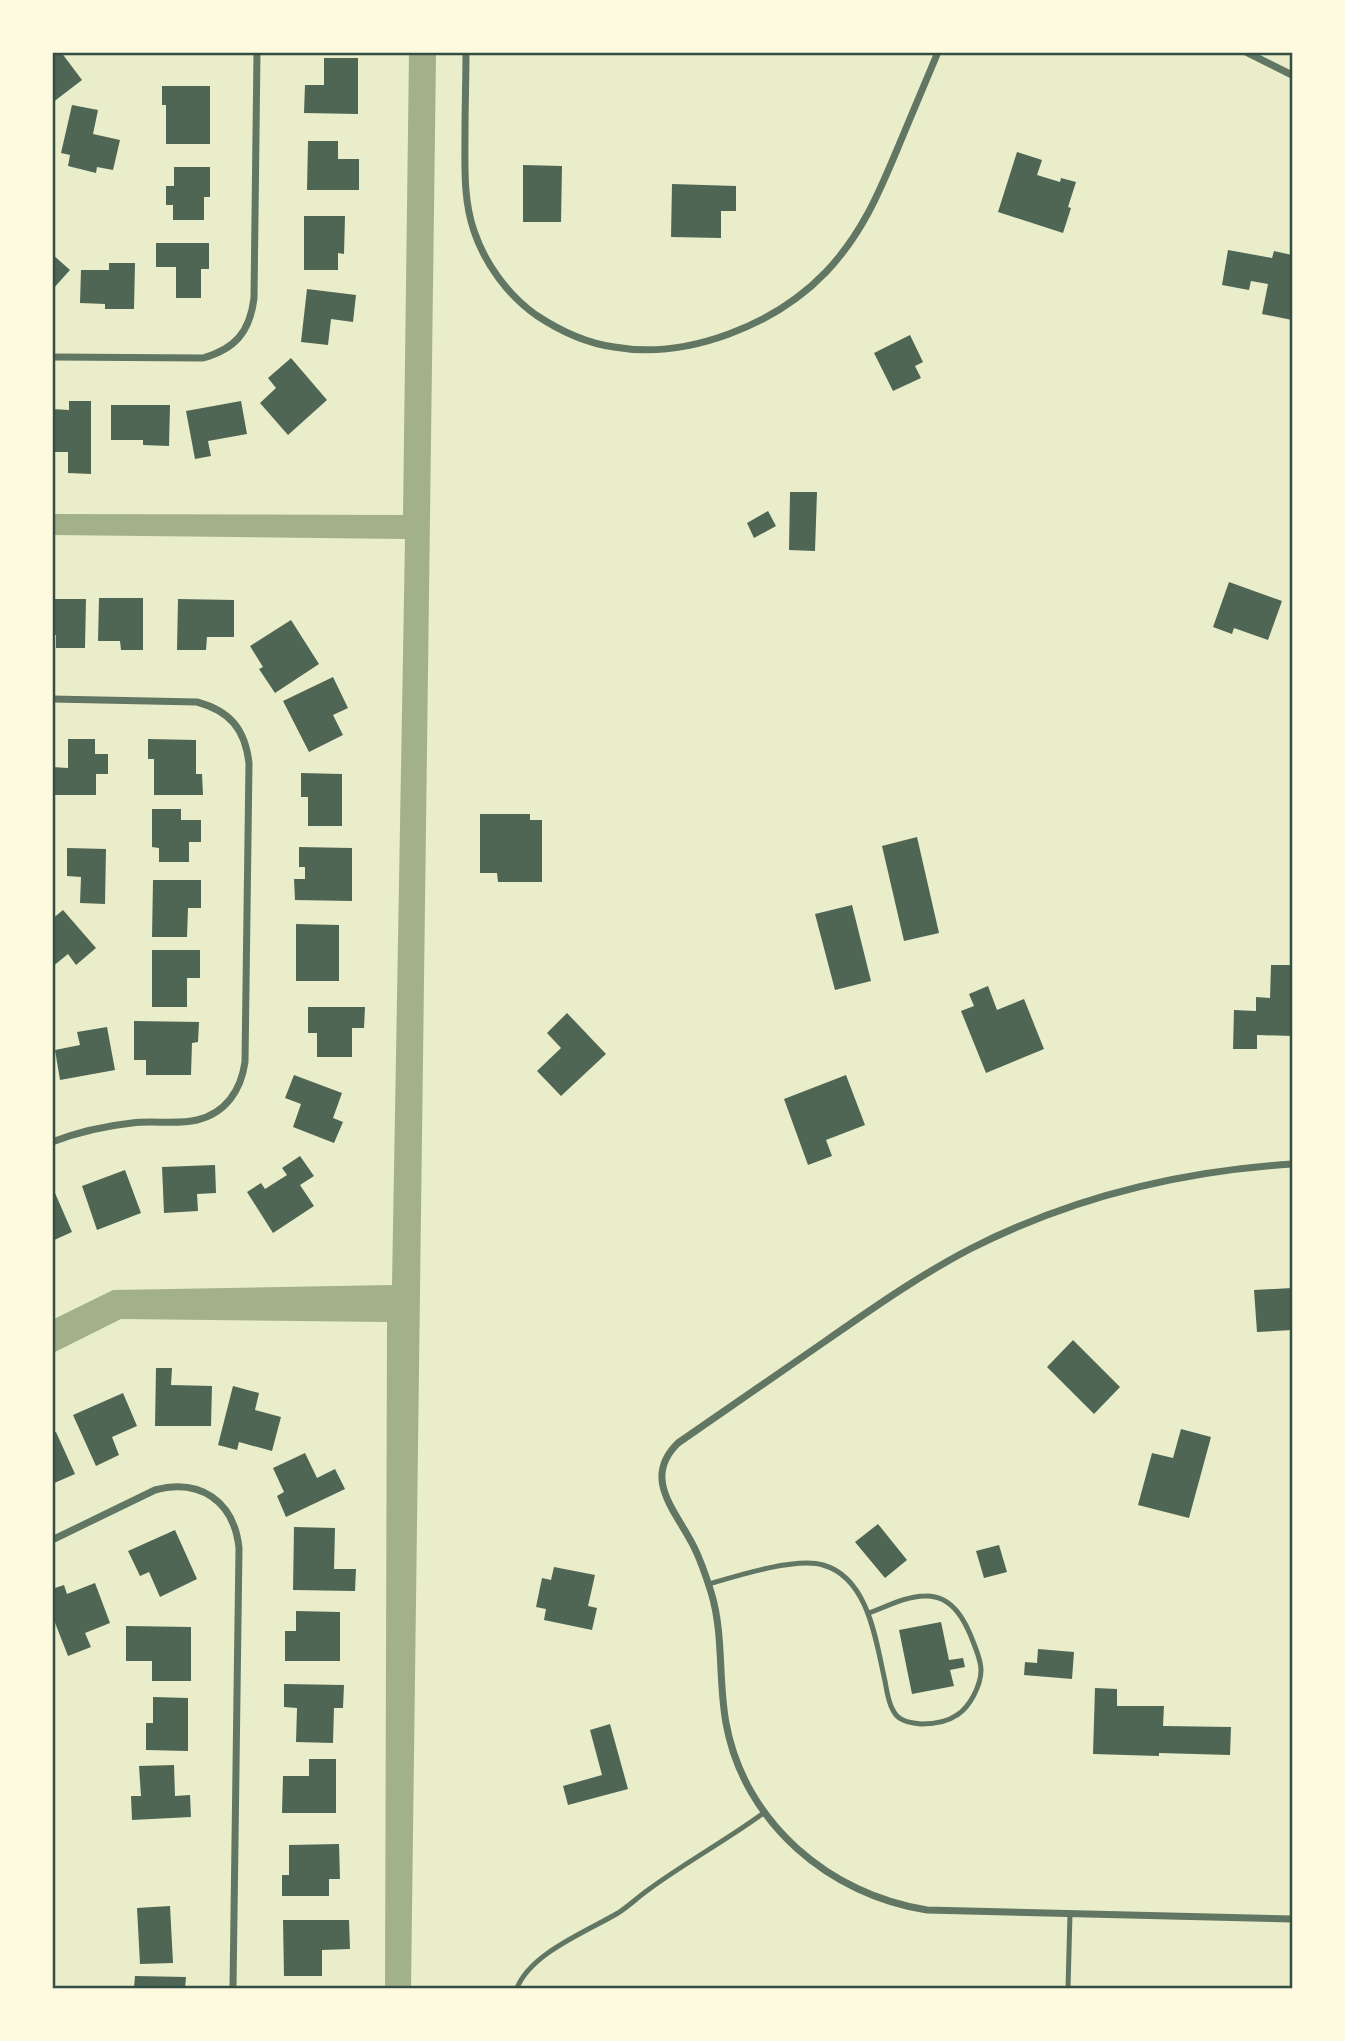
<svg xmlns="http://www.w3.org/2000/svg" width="1345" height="2041" font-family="Overpass,sans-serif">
<rect width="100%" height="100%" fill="#e9edc9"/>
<path fill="#a3b18a" d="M 409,53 L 436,53 L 411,1988 L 385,1988 L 387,1322 L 121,1319 L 53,1353 L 52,1320 L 113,1290 L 392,1285 L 405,539 L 53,535 L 52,514 L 403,515 Z"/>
<path fill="#4f6655" d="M 52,52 L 61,52 L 82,80 L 52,103 Z
M 324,58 L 358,58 L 358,114 L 304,113 L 305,85 L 324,85 Z
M 162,86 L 210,86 L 210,144 L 166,144 L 166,105 L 162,105 Z
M 72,105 L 98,110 L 93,134 L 120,140 L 113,170 L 97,167 L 96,173 L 68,166 L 70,155 L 61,153 Z
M 308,141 L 338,141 L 338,159 L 359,159 L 359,190 L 307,190 Z
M 1017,152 L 1042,160 L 1037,175 L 1060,182 L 1061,178 L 1076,182 L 1068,207 L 1071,208 L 1063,233 L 998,212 Z
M 523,165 L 562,166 L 561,222 L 523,222 Z
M 174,167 L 210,167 L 210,197 L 204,197 L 204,220 L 173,220 L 173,205 L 166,205 L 166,186 L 174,186 Z
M 672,184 L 736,186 L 736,211 L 721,211 L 721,238 L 671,237 Z
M 304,216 L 345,216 L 344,254 L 338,253 L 338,270 L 304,270 Z
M 156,243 L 209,243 L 209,269 L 201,269 L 201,298 L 176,298 L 176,267 L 156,267 Z
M 1228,250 L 1272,258 L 1274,251 L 1292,255 L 1292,320 L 1262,314 L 1268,284 L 1251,281 L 1249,290 L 1222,285 Z
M 52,254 L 70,270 L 52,290 Z
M 109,263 L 135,263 L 134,309 L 105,309 L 105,304 L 80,303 L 81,270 L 109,270 Z
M 307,289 L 356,295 L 353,322 L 331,319 L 328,345 L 301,342 Z
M 910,335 L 923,362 L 915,366 L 921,378 L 893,391 L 874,353 Z
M 291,358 L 327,400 L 288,435 L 260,403 L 276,388 L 268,378 Z
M 69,401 L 91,401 L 91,474 L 68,473 L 68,452 L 52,452 L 52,409 L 69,410 Z
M 241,401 L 247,434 L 208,441 L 211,456 L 195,459 L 186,411 Z
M 111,405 L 170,405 L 169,446 L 143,445 L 143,440 L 111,440 Z
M 790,492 L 817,492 L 815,551 L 789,550 Z
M 768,511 L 776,526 L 754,538 L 747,523 Z
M 1229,582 L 1282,601 L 1268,640 L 1234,628 L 1232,634 L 1213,627 Z
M 99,598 L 143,598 L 143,650 L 121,650 L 120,641 L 98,641 Z
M 52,599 L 86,599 L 85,648 L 56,648 L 56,635 L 52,635 Z
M 178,599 L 234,600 L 234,637 L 207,637 L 206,650 L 177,650 Z
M 291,620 L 319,664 L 275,693 L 259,669 L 263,667 L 250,646 Z
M 333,677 L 348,708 L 333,715 L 343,735 L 309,752 L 283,701 Z
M 68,739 L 95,739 L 95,754 L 108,754 L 108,774 L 96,774 L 96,795 L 52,795 L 52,767 L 68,768 Z
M 148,739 L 196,740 L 196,774 L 202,774 L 203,795 L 154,795 L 154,759 L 148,759 Z
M 301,773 L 342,774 L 342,826 L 308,826 L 308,797 L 301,797 Z
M 152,809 L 181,809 L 181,820 L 201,820 L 201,842 L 189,842 L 189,862 L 159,862 L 159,848 L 152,847 Z
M 480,814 L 530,814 L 530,820 L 542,820 L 542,882 L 498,882 L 497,873 L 480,873 Z
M 917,837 L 939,933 L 904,941 L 882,846 Z
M 299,847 L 352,848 L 352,901 L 295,900 L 294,879 L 305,879 L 305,867 L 299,867 Z
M 67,848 L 106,849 L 105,904 L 80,903 L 81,877 L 67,876 Z
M 153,880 L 201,880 L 201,908 L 188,908 L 187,937 L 152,937 Z
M 852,905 L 871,981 L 835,990 L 815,914 Z
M 63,910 L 96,948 L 76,965 L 68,954 L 52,967 L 52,919 Z
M 296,924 L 339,925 L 339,981 L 296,981 Z
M 152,950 L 200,950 L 200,978 L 187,978 L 187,1007 L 152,1007 Z
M 1271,965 L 1292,965 L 1292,1036 L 1257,1035 L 1257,1049 L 1233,1049 L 1234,1010 L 1256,1011 L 1256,997 L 1270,998 Z
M 988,986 L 997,1010 L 1024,999 L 1044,1049 L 986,1073 L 961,1011 L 974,1006 L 969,994 Z
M 308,1007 L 365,1007 L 364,1028 L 352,1028 L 352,1057 L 317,1057 L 317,1033 L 308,1033 Z
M 567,1013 L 606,1054 L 561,1096 L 537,1071 L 561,1048 L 547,1033 Z
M 134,1021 L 199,1022 L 198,1042 L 192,1043 L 191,1075 L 146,1075 L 146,1060 L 134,1060 Z
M 107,1027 L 115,1070 L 60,1080 L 55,1050 L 80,1045 L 77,1032 Z
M 294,1075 L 342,1093 L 333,1118 L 343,1122 L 334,1143 L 293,1127 L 301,1104 L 285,1098 Z
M 846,1075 L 865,1125 L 826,1140 L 832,1156 L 808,1165 L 784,1099 Z
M 300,1156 L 314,1176 L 300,1185 L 314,1206 L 273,1233 L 247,1192 L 261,1183 L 265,1189 L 287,1175 L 282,1168 Z
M 215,1165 L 216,1193 L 197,1194 L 198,1211 L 164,1213 L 162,1167 Z
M 125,1170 L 141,1213 L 97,1230 L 82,1186 Z
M 55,1193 L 72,1232 L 52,1241 L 52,1194 Z
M 1292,1288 L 1292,1330 L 1257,1332 L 1254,1290 Z
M 1073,1340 L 1120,1387 L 1094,1414 L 1047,1367 Z
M 156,1368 L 172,1368 L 171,1385 L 212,1386 L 211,1426 L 155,1426 Z
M 233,1386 L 259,1393 L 255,1410 L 281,1417 L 272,1451 L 239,1442 L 237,1450 L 218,1445 Z
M 123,1393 L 137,1426 L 112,1437 L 119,1455 L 96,1466 L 73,1415 Z
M 1181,1429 L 1211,1437 L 1189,1518 L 1138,1505 L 1152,1453 L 1173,1458 Z
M 56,1432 L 75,1474 L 52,1484 L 52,1433 Z
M 305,1453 L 317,1478 L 335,1469 L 345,1489 L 286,1517 L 277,1496 L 284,1492 L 273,1468 Z
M 878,1524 L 907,1560 L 885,1578 L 855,1542 Z
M 294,1527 L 335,1528 L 334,1569 L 356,1569 L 355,1591 L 293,1590 Z
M 175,1530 L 197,1579 L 160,1597 L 149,1572 L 140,1576 L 128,1551 Z
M 999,1545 L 1007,1572 L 984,1578 L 976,1551 Z
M 554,1567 L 595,1575 L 588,1606 L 597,1608 L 592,1630 L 544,1620 L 546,1609 L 536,1607 L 542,1578 L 551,1580 Z
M 95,1583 L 110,1623 L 85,1633 L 91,1647 L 68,1656 L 52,1615 L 52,1589 L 64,1585 L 67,1594 Z
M 296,1611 L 340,1612 L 340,1661 L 285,1661 L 285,1631 L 296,1631 Z
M 941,1622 L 949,1660 L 963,1658 L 965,1667 L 950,1670 L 954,1686 L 912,1694 L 899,1630 Z
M 126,1626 L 191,1627 L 191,1681 L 152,1681 L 152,1661 L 126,1661 Z
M 1038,1649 L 1074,1652 L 1072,1679 L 1024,1675 L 1025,1662 L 1037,1663 Z
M 284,1684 L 344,1685 L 343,1708 L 334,1708 L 333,1743 L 296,1742 L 297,1708 L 284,1707 Z
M 1095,1688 L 1117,1689 L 1117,1706 L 1164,1706 L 1163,1726 L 1231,1727 L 1230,1755 L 1159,1753 L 1159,1756 L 1093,1754 Z
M 153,1697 L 188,1698 L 188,1751 L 146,1750 L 146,1723 L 153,1723 Z
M 610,1724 L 628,1789 L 568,1805 L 563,1786 L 602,1775 L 590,1730 Z
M 309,1759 L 336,1759 L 336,1813 L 282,1813 L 283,1776 L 309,1776 Z
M 174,1765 L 175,1796 L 190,1795 L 191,1817 L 132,1820 L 131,1796 L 141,1796 L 139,1766 Z
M 339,1844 L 340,1879 L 329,1879 L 329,1896 L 282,1896 L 282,1875 L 289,1875 L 289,1845 Z
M 170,1906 L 173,1963 L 140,1964 L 137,1908 Z
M 283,1920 L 349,1920 L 350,1949 L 322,1950 L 322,1976 L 284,1976 Z
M 135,1976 L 186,1977 L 185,1988 L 134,1988 Z"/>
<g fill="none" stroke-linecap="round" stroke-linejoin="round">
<path stroke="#617663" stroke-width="5" d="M 709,1584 C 736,1576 796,1557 823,1565 C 869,1578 876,1642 885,1681 C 887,1692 889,1707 897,1716 C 903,1722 913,1723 922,1724 C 933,1724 947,1722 957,1715 C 970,1707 981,1685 981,1670 C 981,1661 977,1652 974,1644 C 966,1622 953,1595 925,1596 C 906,1596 886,1607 869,1613
M 517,1988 C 531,1953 586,1932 618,1913 C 629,1906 638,1897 648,1890 C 686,1862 727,1840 765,1812
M 1068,1988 L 1070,1914"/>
<path stroke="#617663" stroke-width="7" d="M 466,52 C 466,79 465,105 465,132 C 465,165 463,199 474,231 C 485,264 508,295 536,315 C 560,331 585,343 614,347 C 687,360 775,325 826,272 C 862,234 879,193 899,145 C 912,114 925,83 938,52
M 1246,52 L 1292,75
M 52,357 L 203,358 C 235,349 250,332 254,298 L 257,52
M 52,699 L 197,702 C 230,711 245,729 249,763 L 245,1062 C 241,1090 226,1113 197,1120 C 176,1125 153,1120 132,1123 C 104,1126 78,1132 52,1142
M 1292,1164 C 1181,1171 1070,1198 970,1249 C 920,1275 873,1308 827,1340 C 777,1375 727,1409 678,1443 C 641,1479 677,1512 694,1547 C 701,1561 706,1576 711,1592 C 724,1634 718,1680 726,1723 C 744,1823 830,1895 927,1910 L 1292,1919
M 52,1540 L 155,1490 C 200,1478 234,1501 239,1548 L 233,1988"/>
</g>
<rect width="1345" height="2041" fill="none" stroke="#fefae0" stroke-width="108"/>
<rect x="54" y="54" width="1237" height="1933" fill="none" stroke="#344e41" stroke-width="2.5"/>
</svg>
